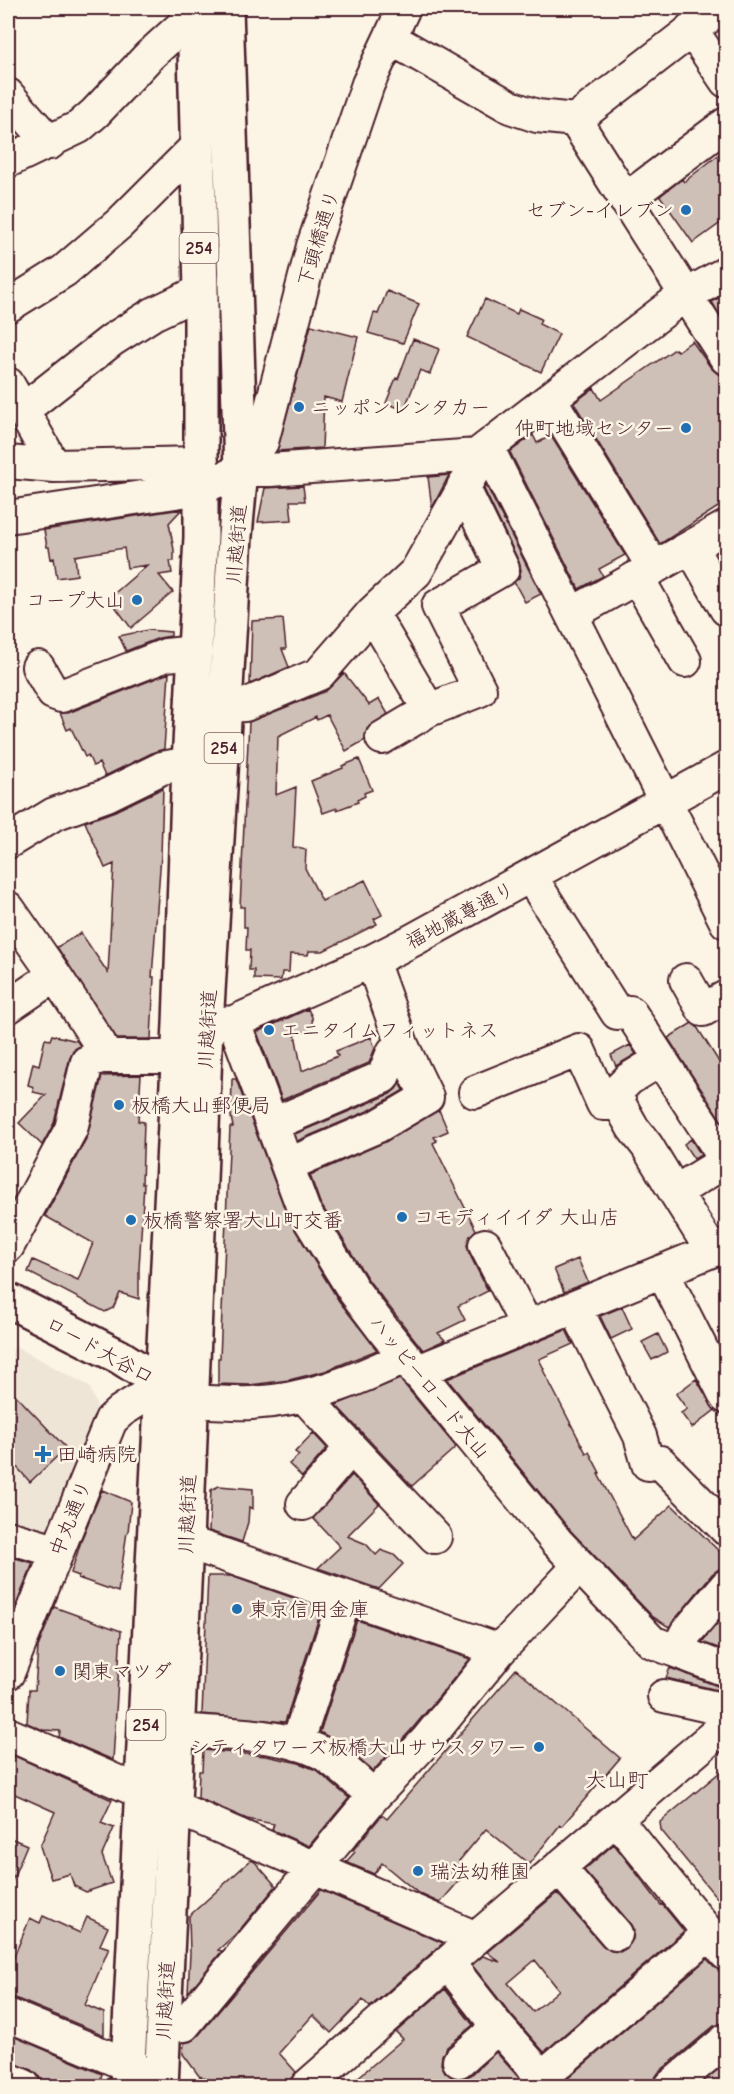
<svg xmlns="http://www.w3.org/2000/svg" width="734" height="2094" font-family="'Comic Neue','Klee One',sans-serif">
<rect width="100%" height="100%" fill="#fcf5e5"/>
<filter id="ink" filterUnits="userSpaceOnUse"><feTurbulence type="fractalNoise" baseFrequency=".0167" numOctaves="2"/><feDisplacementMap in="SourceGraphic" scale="12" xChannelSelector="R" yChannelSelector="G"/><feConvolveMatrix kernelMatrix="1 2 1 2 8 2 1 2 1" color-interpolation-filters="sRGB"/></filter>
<g filter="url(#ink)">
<path fill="#eee5d7" d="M 15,1346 L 89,1386 L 97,1406 L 45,1543 L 8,1532 L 8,1359 Z"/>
<path fill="#cfc0b7" stroke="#4a1f2b" stroke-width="1.5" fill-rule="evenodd" d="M 726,149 L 726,219 L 693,243 L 660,196 L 682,179 L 684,182 Z
M 387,291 L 419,304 L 403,343 L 368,333 L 374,313 L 378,314 Z
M 726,293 L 726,325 L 712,302 Z
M 485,299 L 517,314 L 519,309 L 541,319 L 539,324 L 559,334 L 541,372 L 467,337 Z
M 311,325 L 358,337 L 342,402 L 324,397 L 322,448 L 277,451 Z
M 413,339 L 439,349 L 430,374 L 420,370 L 404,410 L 386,403 L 396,378 L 398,379 Z
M 692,341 L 711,368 L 718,374 L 726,376 L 726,502 L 660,544 L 574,403 L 594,388 L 601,400 L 675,349 L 678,351 Z
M 533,435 L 537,443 L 551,436 L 625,555 L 599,569 L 603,576 L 579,589 L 510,452 Z
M 450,475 L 448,477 L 432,508 L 428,477 Z
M 486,485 L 541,594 L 525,602 L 514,582 L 519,578 L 521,570 L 519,562 L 484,489 Z
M 303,486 L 305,501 L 290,501 L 292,520 L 258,522 L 265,488 Z
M 182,509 L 169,523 L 174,550 L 174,561 L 170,561 L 172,573 L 159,575 L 173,592 L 131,628 L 109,598 L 147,565 L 127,568 L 124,548 L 75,556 L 77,575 L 57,578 L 54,558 L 51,559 L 49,547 L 47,547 L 44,530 Z
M 283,619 L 286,649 L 282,649 L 289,667 L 250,684 L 252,621 Z
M 148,630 L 171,632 L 171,636 L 159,638 L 126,651 L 119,636 Z
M 169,673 L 164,749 L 154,752 L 105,776 L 99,763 L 93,766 L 88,755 L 85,757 L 71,728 L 67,730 L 60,713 L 68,713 Z
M 344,673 L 369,705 L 379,699 L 388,714 L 367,729 L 365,740 L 346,751 L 327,715 L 317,720 L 316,717 L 278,736 L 276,795 L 296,787 L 293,847 L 306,850 L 305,868 L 322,901 L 365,880 L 382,915 L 374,919 L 377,924 L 323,951 L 309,951 L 308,955 L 290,954 L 289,972 L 282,972 L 281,980 L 254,979 L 254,970 L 249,970 L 250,950 L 246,950 L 247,927 L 244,927 L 244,907 L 240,907 L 249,722 L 326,691 Z
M 359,759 L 372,790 L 364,793 L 365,796 L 357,800 L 358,802 L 337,810 L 337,808 L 323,813 L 311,781 L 343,768 L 342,766 Z
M 163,788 L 161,855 L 152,977 L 154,977 L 151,1039 L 117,1039 L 57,947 L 81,933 L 108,973 L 114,864 L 105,868 L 85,822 L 115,811 Z
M 308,1009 L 312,1017 L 313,1030 L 295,1034 L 302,1071 L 338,1056 L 336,1051 L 371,1037 L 375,1048 L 369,1063 L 282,1100 L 257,1032 Z
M 692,1023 L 697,1027 L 726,1073 L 726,1128 L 668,1038 Z
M 52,1035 L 77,1041 L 80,1046 L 73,1050 L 70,1057 L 54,1123 L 42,1145 L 19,1123 L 46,1095 L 33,1092 L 34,1087 L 28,1085 L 33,1063 L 39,1065 L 45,1039 L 50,1040 Z
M 630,1045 L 636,1054 L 616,1066 L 611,1055 Z
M 141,1075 L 138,1121 L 144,1122 L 142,1184 L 144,1184 L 139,1268 L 139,1299 L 120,1293 L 113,1308 L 105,1312 L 28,1272 L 33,1260 L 78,1280 L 93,1243 L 45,1216 L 87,1137 L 102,1076 Z
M 232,1079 L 236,1079 L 289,1220 L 339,1301 L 377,1350 L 325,1371 L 289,1380 L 250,1385 L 218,1384 L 218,1358 L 220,1358 L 230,1127 L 233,1127 L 231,1117 Z
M 400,1083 L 404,1090 L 370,1110 L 297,1141 L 295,1134 L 390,1094 L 396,1089 Z
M 439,1110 L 448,1131 L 434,1137 L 437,1141 L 433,1143 L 476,1230 L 470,1236 L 467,1245 L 469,1253 L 488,1291 L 458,1306 L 465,1320 L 438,1333 L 445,1340 L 423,1350 L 369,1281 L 320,1203 L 310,1175 L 385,1142 Z
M 691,1139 L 701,1155 L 694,1159 L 684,1144 Z
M 578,1259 L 588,1282 L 564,1292 L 554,1269 Z
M 622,1307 L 632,1329 L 611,1339 L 600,1316 Z
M 566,1330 L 573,1344 L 539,1359 L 544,1369 L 543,1370 L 586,1453 L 589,1452 L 600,1473 L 598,1474 L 633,1540 L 672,1505 L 726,1558 L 726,1568 L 719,1569 L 712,1574 L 669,1627 L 653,1617 L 570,1530 L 447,1379 Z
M 658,1334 L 667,1352 L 652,1360 L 642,1342 Z
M 400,1379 L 456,1447 L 412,1486 L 336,1405 Z
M 696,1379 L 715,1410 L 692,1428 L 681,1413 L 687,1409 L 676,1394 Z
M 8,1387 L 66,1448 L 30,1482 L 8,1457 Z
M 313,1433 L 327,1448 L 302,1477 L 289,1464 L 299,1455 L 295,1452 Z
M 352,1475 L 379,1504 L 347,1536 L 366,1544 L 376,1555 L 381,1550 L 394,1555 L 403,1564 L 379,1589 L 318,1568 L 340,1547 L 313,1518 Z
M 219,1486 L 253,1489 L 253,1509 L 249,1507 L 248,1522 L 242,1542 L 209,1531 L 211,1490 Z
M 102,1490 L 131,1502 L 128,1532 L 127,1532 L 118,1592 L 78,1578 L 79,1576 L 71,1573 L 82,1538 Z
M 8,1556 L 33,1563 L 8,1625 Z
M 208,1576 L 231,1576 L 322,1608 L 285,1722 L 202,1714 Z
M 54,1607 L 121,1631 L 113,1760 L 59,1737 L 60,1731 L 43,1730 L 27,1723 L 29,1690 L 35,1690 L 38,1647 Z
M 726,1613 L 726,1651 L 702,1642 Z
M 357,1620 L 470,1659 L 412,1729 L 373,1771 L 343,1746 L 320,1732 Z
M 670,1668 L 720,1687 L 726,1688 L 726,1692 L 666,1678 Z
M 516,1669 L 620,1758 L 562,1826 L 560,1825 L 529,1864 L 486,1829 L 459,1861 L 469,1869 L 440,1903 L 418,1893 L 382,1863 L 374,1874 L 346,1862 L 355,1852 L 353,1850 L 382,1815 L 387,1819 Z
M 203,1750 L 266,1756 L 299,1763 L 316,1770 L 349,1798 L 309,1846 L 272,1830 L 274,1824 L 247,1819 L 198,1798 L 199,1771 L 202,1771 Z
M 8,1753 L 112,1800 L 101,1823 L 114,1828 L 102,1855 L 112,1883 L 86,1892 L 74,1886 L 70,1874 L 51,1879 L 40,1846 L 55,1812 L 8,1791 Z
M 726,1767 L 726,1909 L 661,1830 L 660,1822 Z
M 8,1837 L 27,1845 L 8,1890 Z
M 614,1844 L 661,1905 L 662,1904 L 684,1931 L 544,2052 L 512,2016 L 472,1965 L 483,1956 L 500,1962 L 487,1952 L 557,1893 L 603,1946 L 611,1951 L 620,1952 L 627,1948 L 633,1939 L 634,1931 L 630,1923 L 584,1870 ZM 535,1960 L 559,1990 L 533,2012 L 508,1983 Z
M 251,1860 L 255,1862 L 276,1886 L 238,1932 L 218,1950 L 222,1951 L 188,1993 L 190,1953 L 189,1916 Z
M 321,1890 L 443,1943 L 370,2007 L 363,2000 L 331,2033 L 313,2015 L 279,2053 L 296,2072 L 290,2080 L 289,2086 L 224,2086 L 199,2076 L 183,2054 L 184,2043 L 192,2041 L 198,2036 Z
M 43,1916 L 80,1933 L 87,1917 L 108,1927 L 100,1945 L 109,1948 L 85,2005 L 104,2013 L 104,2035 L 15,1998 L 8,1997 L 8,1971 L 30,1918 L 40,1923 Z
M 707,1959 L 719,1971 L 726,1973 L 726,2023 L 714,2026 L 659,2072 L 654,2079 L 653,2086 L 559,2086 Z
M 445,1989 L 473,2025 L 447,2047 L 442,2055 L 441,2064 L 445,2072 L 453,2078 L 463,2078 L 471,2075 L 496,2052 L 526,2086 L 348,2086 L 403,2039 L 396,2032 Z
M 8,2034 L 102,2074 L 99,2086 L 42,2086 L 39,2076 L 32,2070 L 8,2061 Z
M 726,2063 L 726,2086 L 698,2086 Z"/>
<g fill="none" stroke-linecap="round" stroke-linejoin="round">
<defs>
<path id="minor" d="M 720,8 L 575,120 L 726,358
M 691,29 L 726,81
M 390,38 L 510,107 L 537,116 L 575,120
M 8,95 L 50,143
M 8,161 L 79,127 L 95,113 L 150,55 L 194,15
M 625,200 L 726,124
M 8,306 L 64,271 L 120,223 L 196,147
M 8,384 L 54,466
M 550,399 L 654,568
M 23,410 L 112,340 L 153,314 L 201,291
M 487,447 L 726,922
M 8,462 L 54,466 L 202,463
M 241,470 L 262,442 L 313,246 L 368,84 L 404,8
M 8,517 L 202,488 L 241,470 L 270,470 L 477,455 L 678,300 L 726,273
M 691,547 L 726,609
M 637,577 L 685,661
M 372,613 L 429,710 L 480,690 L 438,606 L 503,569 L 463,487
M 572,614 L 726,527
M 38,667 L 53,693 L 61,696 L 166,655 L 196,652
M 227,706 L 245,705 L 319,674 L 372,613 L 416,572 L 472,473
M 382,738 L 429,710
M 8,842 L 54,814 L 107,795 L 162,768 L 189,763
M 531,877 L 617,1013
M 8,908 L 55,975 L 100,1044 L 101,1057
M 686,980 L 703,1010 L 726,997
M 8,1007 L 55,975
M 630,1012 L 726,1160
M 234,1022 L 304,1211 L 354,1291 L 385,1332 L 557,1542 L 652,1642 L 726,1670
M 214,1024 L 234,1022 L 372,961 L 413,940 L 726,768
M 660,1060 L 629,1079 L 614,1094 L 633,1128 L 647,1146 L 675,1192
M 475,1092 L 579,1050 L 603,1104 L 620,1104
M 273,1124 L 383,1077 L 393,1052 L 403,1047
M 287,1165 L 378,1126 L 427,1097 L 403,1047 L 372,961
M 485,1245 L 527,1326
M 8,1246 L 71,1129 L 87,1062 L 101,1057 L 178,1057
M 712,1251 L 675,1192 L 726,1161
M 662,1271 L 726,1397
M 575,1307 L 640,1436 L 648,1464 L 660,1462 L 726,1529
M 416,1372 L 726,1245
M 305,1397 L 351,1448 L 435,1537
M 191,1402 C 211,1401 232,1404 251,1403 C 308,1400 355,1381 405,1357
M 303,1504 L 351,1448
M 8,1537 L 56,1551
M 186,1542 L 500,1650
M 677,1651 L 686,1633 L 726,1586
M 8,1673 L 111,1420 L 121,1411 L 162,1385
M 664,1696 L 726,1710
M 178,1730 C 220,1734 281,1733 320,1752 C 334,1759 360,1784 374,1796
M 8,1734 L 143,1793
M 297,1744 L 345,1597
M 174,1807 L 476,1938
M 616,1819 L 726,1954
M 559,1868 L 616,1934
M 448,1963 L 498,2027 L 542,2077 L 710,1933
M 8,2015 L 128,2065 L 150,2077
M 164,2026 L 184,2025 L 374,1796 L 426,1741 L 500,1650 L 579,1566
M 459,2061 L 498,2027
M 8,2079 L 24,2086
M 307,2086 L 476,1938 L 726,1725
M 671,2086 L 726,2040"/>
<path id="major" d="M 8,1300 L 120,1357 L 184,1398"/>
<path id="highway" d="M 127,2086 L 180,1024 L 189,763 L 201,537 L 201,291 L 194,8
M 161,2086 L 186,1542 L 206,1025 L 235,536 L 241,470 L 226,8"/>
</defs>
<use href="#minor" stroke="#4a1f2b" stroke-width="36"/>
<use href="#major" stroke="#4a1f2b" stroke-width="38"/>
<use href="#highway" stroke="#4a1f2b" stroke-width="38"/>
<use href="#minor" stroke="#fcf5e5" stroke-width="32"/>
<use href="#major" stroke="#fcf5e5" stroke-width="33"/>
<use href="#highway" stroke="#fcf5e5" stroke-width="33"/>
</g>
</g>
<g fill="#1f6fb2" stroke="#fcf5e5" stroke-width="2">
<circle cx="686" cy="210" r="6"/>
<circle cx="299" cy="407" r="6"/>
<circle cx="686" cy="428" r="6"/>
<circle cx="137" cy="600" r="6"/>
<circle cx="269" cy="1030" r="6"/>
<circle cx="119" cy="1105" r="6"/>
<circle cx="402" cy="1217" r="6"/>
<circle cx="131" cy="1220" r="6"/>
<path d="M40 1445h6v6h6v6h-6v6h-6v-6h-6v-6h6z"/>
<circle cx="237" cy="1609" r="6"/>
<circle cx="60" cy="1671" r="6"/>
<circle cx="539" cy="1747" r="6"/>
<circle cx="418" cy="1871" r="6"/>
</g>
<g text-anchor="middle" stroke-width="5" stroke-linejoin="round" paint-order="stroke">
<g fill="#fcf5e5" stroke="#7f5f63" stroke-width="1.5">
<rect x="179.5" y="233" width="39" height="30" rx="4.5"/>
<rect x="204.5" y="733" width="39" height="30" rx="4.5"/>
<rect x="126.5" y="1710" width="39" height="30" rx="4.5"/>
</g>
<g font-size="18" font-weight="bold" fill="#4a1f2b">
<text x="199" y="254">254</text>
<text x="224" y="754">254</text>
<text x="146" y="1731">254</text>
</g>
<g font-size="20" fill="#4a1f2b" stroke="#fcf5e5" text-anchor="start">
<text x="674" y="217" text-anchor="end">セブン-イレブン</text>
<text x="311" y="414">ニッポンレンタカー</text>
<text x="674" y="435" text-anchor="end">仲町地域センター</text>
<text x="125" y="607" text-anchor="end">コープ大山</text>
<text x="281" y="1037">エニタイムフィットネス</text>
<text x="131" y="1112">板橋大山郵便局</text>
<text x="414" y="1224">コモディイイダ 大山店</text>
<text x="143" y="1227">板橋警察署大山町交番</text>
<text x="57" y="1461">田崎病院</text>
<text x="249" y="1616">東京信用金庫</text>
<text x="72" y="1678">関東マツダ</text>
<text x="527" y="1754" text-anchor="end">シティタワーズ板橋大山サウスタワー</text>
<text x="430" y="1878">瑞法幼稚園</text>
</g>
<g font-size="20" fill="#4a1f2b" stroke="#fcf5e5">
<text transform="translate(318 238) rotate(-73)" y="7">下頭橋通り</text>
<text transform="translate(236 544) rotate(-86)" y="7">川越街道</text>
<text transform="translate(460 915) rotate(-28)" y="7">福地蔵尊通り</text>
<text transform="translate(207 1029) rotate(-87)" y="7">川越街道</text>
<text transform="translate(100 1350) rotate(29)" y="7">ロード大谷口</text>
<text transform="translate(430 1387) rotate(51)" y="7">ハッピーロード大山</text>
<text transform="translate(187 1514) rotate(-88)" y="7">川越街道</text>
<text transform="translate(70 1518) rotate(-68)" y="7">中丸通り</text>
<text transform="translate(165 2000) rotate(-87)" y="7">川越街道</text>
</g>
<g font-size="21" fill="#4a1f2b" stroke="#fcf5e5">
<text x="617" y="1787">大山町</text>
</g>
</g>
<rect width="734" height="2094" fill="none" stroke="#fcf5e5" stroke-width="30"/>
<rect x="15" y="15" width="704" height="2064" fill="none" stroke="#4a1f2b" stroke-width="2" filter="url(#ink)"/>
</svg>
